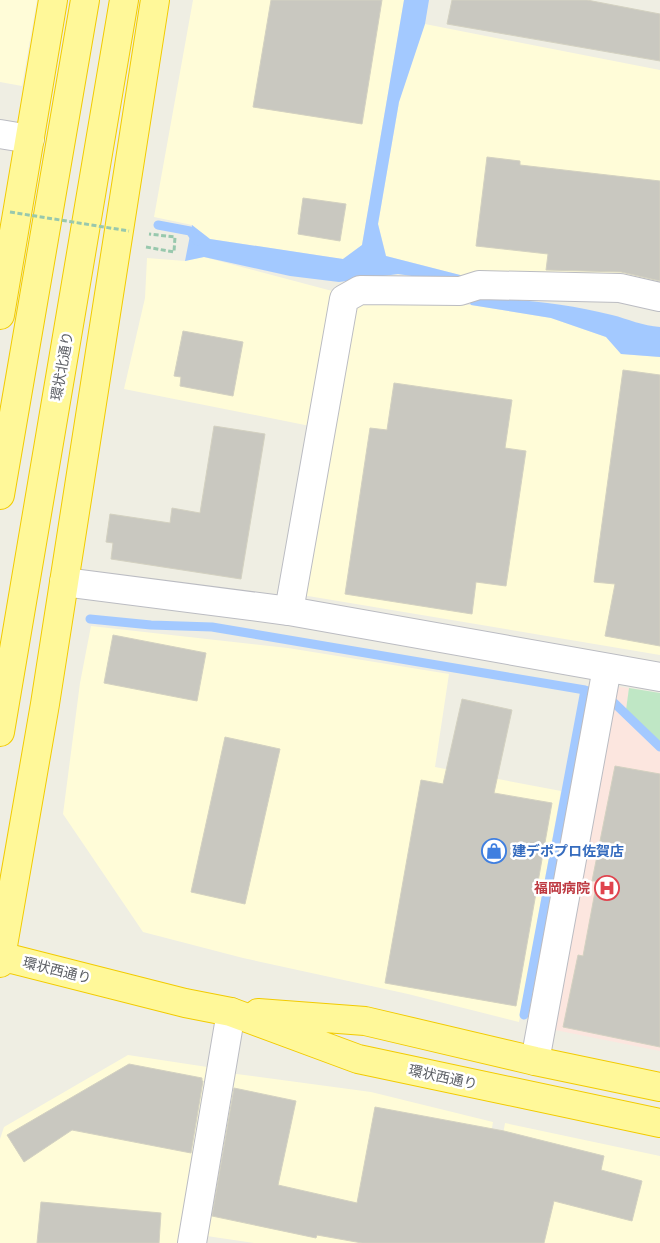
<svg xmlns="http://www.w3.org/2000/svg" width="660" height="1243" font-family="'Titillium Web','Noto Sans JP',sans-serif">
<rect width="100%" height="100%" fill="#efeee3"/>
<path fill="#fffcd8" d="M 0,0 L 37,0 L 22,86 L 0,82 Z
M 193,0 L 404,0 L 362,245 L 343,259 L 210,239 L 192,225 L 154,217 Z
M 425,24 L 660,70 L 660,291 L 468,277 L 386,256 L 378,224 L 399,102 Z
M 204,257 L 336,292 L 315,427 L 124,389 L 145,298 L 147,258 L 185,261 Z
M 353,302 L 471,305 L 551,318 L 606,337 L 621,354 L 660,357 L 660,655 L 302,595 Z
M 91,626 L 288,648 L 449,674 L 435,767 L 561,791 L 519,1022 L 408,994 L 243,958 L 143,932 L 63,814 L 80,683 Z
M 128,1055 L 214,1068 L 183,1243 L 0,1243 L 0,1139 L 4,1127 Z
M 229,1073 L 371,1092 L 493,1122 L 473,1243 L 254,1243 L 200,1235 Z
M 505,1123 L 660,1156 L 660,1243 L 484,1243 Z"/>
<path fill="#fce6df" d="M 592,683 L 629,688 L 626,711 L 660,750 L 660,1051 L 530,1025 Z"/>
<path fill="#bfe7c5" d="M 629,688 L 660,693 L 660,744 L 626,710 Z"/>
<path fill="#a3c9ff" d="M 404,0 L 429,0 L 425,24 L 399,102 L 378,224 L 386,256 L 468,277 L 482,297 C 526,300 569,304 612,315 C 628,319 643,326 660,327 L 660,357 L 621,354 L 606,337 L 551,318 L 471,305 L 462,289 L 452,282 L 398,274 L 339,282 L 290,276 L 204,257 L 185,261 L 192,225 L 210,239 L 343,259 L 362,245 Z"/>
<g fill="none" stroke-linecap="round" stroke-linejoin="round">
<path stroke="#a3c9ff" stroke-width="9" d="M 158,225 L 190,231 L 197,241
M 90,619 L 151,625 L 212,627 L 585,690 L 608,697 L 660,747
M 524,1015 L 585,690"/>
</g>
<path fill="#c9c8c0" stroke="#d3d1c1" d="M 271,0 L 382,0 L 362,124 L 253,107 Z
M 452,0 L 587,0 L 660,14 L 660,61 L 447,24 Z
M 487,157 L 520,161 L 520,165 L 660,181 L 660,281 L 621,272 L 546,270 L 548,254 L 476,246 Z
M 303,198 L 346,204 L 340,241 L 298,234 Z
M 183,331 L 243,342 L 233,396 L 180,386 L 181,377 L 174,376 Z
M 623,370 L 660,375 L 660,646 L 605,636 L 615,584 L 594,582 Z
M 394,383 L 512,400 L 505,448 L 526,451 L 506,586 L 476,582 L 472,614 L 345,594 L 370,428 L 387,430 Z
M 214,426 L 265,434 L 241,579 L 111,559 L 113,543 L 106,542 L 110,514 L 170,523 L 172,508 L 200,513 Z
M 113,635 L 206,653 L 197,701 L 104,683 Z
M 462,699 L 512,710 L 494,793 L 552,803 L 516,1006 L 385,983 L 421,780 L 443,784 Z
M 225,737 L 280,749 L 245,904 L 191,892 Z
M 615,766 L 660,774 L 660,1047 L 563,1027 L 578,955 L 583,956 L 597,881 L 592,881 Z
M 129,1064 L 202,1078 L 202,1081 L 203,1081 L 191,1153 L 72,1130 L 24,1162 L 7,1135 Z
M 234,1088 L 296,1101 L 278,1185 L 357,1203 L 375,1107 L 504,1131 L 604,1156 L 601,1170 L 642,1181 L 632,1221 L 554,1201 L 544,1243 L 362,1243 L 317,1235 L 316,1238 L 212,1216 Z
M 41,1202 L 161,1213 L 159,1243 L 37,1243 Z"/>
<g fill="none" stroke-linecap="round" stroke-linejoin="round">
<defs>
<path id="minor" d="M 0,134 L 30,139
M 289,611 L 344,299 L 360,290 L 460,291 L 479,285 L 620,288 L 660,297
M 535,1061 L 607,668
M 192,1243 L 231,1012"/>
<path id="tertiary" d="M 64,582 L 289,611 L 660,677"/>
<path id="trunk" d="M 0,315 L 53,0
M 0,495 L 85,0
M 0,732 L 124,0
M 0,956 L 185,1003 L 231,1012 L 358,1059 L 660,1123
M 0,963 L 45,704 L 155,0
M 258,1013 L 365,1021 L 535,1061 L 660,1087"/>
</defs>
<use href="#minor" stroke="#bbbcc2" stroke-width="30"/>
<use href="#tertiary" stroke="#bbbcc2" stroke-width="30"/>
<use href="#trunk" stroke="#f2cb00" stroke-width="30"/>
<path stroke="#98c8ad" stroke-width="3" stroke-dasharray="5 2.5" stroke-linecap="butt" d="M 146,247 L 174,252 L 175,237 L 149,234"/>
<use href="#minor" stroke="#fff" stroke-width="28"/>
<use href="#tertiary" stroke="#fff" stroke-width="28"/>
<use href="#trunk" stroke="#fff899" stroke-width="28"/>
<path stroke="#98c8ad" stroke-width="3" stroke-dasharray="5 2.5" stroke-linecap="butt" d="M 10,212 L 129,231"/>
</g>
<defs>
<symbol id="shop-ring" viewBox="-11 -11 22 22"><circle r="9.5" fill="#fff" stroke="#3f7fe0" stroke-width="1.5"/><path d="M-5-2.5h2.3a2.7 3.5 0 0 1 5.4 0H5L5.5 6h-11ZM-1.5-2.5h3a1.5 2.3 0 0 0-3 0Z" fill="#3f7fe0"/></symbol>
<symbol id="hospital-ring" viewBox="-11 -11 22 22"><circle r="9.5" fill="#fff" stroke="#e0444e" stroke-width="1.5"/><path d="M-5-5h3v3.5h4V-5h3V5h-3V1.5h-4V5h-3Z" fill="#e0444e"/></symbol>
</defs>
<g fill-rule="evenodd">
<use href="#shop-ring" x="480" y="837" width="28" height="28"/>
<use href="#hospital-ring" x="593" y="874" width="28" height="28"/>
</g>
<g text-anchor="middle" stroke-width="5" stroke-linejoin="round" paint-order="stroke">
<g font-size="14" fill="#5b5e64" stroke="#fff">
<text transform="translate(62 366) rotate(-80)" y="5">環状北通り</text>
<text transform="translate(57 970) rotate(14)" y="5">環状西通り</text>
<text transform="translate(443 1077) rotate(12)" y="5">環状西通り</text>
</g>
<g font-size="14" font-weight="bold" fill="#366cbe" stroke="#fff" text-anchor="start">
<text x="512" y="856">建デポプロ佐賀店</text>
</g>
<g font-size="14" font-weight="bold" fill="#be3a42" stroke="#fff" text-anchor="end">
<text x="590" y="893">福岡病院</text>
</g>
</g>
</svg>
